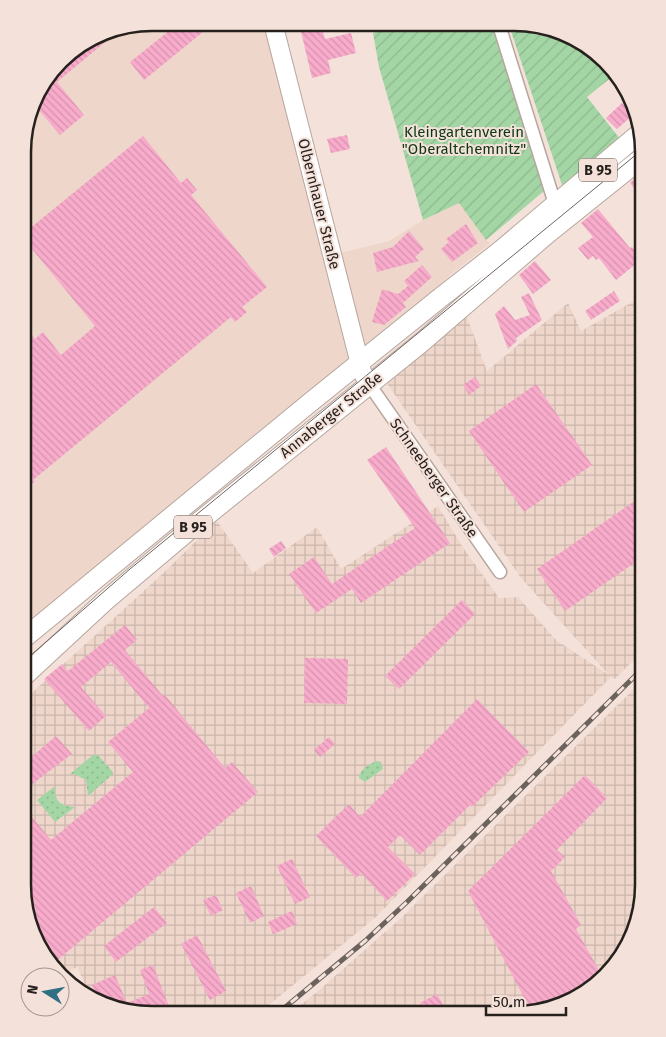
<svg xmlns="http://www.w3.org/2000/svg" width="666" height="1037" font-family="'Fira Sans',sans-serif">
<defs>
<pattern id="industrial-grid" width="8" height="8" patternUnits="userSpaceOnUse" patternTransform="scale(1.25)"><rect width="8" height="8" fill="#eed6ca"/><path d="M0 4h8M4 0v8" fill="none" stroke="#ccb7ad"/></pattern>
<pattern id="grass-dots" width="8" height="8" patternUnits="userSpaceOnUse" patternTransform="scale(1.25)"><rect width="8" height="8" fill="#a4d6a5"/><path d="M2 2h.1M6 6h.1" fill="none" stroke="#8db78e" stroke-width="1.8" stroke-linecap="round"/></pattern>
<pattern id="garden-furrows" width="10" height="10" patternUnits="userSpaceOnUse" patternTransform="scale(1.25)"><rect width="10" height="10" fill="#a4d6a5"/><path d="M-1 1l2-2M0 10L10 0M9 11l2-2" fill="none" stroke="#8db78e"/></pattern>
<pattern id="building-back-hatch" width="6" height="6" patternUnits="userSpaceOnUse" patternTransform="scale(1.25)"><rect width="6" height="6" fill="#f8abcb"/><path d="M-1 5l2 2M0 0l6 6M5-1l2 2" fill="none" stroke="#d593ae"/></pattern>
</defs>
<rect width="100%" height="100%" fill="#f4e2da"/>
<path fill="#eed6ca" d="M 152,23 L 273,23 L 332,255 L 389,241 L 423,220 L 459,203 L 486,240 L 491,243 L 450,275 L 388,341 L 23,639 L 24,135 L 36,94 L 103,32 Z"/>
<path fill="url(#industrial-grid)" d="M 643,296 L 643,651 L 615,679 L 611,677 L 376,917 L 258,1014 L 135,1013 L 90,995 L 77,967 L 63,975 L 32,935 L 23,885 L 23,701 L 159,577 L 217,521 L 253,573 L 317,527 L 341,569 L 438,506 L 462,546 L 499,598 L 518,597 L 556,640 L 609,675 L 521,578 L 386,382 L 465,312 L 487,371 L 568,303 L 581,331 Z
M 643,680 L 643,894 L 622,957 L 564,1005 L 514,1014 L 289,1014 L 318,991 L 400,919 Z"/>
<path fill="url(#grass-dots)" d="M 93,755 L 98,755 L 112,771 L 113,774 L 88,796 L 86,780 L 74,774 L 70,774 Z
M 377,761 L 381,762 L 383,769 L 365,782 L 359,778 C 359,770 370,763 377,761 Z
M 55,786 C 54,801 60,806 75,807 L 55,822 L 37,800 Z"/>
<path fill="url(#garden-furrows)" d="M 399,24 L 493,25 L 544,191 L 486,240 L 459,203 L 423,220 L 379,67 L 373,33 Z
M 509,25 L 539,25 L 593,49 L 613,76 L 587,97 L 624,144 L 563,188 Z"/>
<path fill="url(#building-back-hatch)" d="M 179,23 L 214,23 L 144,80 L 130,62 Z
M 299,23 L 321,24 L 325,39 L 351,33 L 356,53 L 328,60 L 331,73 L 312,78 Z
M 122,28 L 57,82 L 84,115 L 60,135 L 33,103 L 36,94 L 66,55 L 103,32 Z
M 622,103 L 633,115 L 617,129 L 606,118 Z
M 347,135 L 350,149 L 331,153 L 327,139 Z
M 143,136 L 181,183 L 187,178 L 197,190 L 191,195 L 267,287 L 242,307 L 247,312 L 235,322 L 231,317 L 33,480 L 35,481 L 23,491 L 23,325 L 35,339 L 43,332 L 61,355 L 95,326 L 23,238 L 23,234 Z
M 643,171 L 643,199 L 630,183 Z
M 598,209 L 630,248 L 632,247 L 642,259 L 616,280 L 599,258 L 596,260 L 593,256 L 588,260 L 578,248 L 593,237 L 581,223 Z
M 466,224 L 478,243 L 452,262 L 441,249 L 449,242 L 446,239 Z
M 409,231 L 424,249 L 415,257 L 419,261 L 377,272 L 373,253 L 393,247 Z
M 535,261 L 551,280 L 533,294 L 519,275 Z
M 422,265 L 432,277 L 403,303 L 406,307 L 384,325 L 372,322 L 382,289 L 398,294 L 408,286 L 404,281 Z
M 614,291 L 620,301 L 591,320 L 585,311 Z
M 529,293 L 542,320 L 516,338 L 517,341 L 508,349 L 495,314 L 504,306 L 515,320 L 530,315 L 521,297 Z
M 475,377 L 481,386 L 469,395 L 463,385 Z
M 536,384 L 592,465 L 524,512 L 469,431 Z
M 386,447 L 450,543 L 361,603 L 352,589 L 316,613 L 289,574 L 314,557 L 332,584 L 415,528 L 367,460 Z
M 639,498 L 643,505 L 643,557 L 565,611 L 537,569 Z
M 281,541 L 286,548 L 274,557 L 269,549 Z
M 462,600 L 475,614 L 399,689 L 385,676 Z
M 125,625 L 137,640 L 125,650 L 163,696 L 165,695 L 225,768 L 232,762 L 258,792 L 54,963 L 32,935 L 22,885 L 23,806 L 51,840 L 133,772 L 108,742 L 149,708 L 111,662 L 81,687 L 106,716 L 89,731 L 44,679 L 62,664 L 68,671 Z
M 305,658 L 348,659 L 347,704 L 304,703 Z
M 477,699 L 529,752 L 472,807 L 470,805 L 420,855 L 400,835 L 388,847 L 415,874 L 387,901 L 361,873 L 356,878 L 316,836 L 349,804 L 360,817 Z
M 56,736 L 72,754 L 23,791 L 23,764 Z
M 329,737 L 335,744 L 320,757 L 314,750 Z
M 585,775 L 607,798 L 557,850 L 565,857 L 551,871 L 581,925 L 576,929 L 601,974 L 564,1005 L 531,1011 L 468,891 Z
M 292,859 L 310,897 L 295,904 L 277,866 Z
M 251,886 L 264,916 L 250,923 L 236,893 Z
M 216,895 L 223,910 L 211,916 L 203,900 Z
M 154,907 L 167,923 L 116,962 L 104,946 Z
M 292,911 L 297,924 L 273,934 L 268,922 Z
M 197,935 L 226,991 L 210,1000 L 181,944 Z
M 153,965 L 172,1014 L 135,1013 L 98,998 L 92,985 L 115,975 L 127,1003 L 149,994 L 140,970 Z
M 437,994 L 448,1014 L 426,1014 L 420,1003 Z"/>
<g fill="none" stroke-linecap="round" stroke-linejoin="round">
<defs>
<path id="street" d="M 499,25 L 555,204
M 369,384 L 500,572"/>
<path id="secondary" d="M 273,23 L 362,372 L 369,384"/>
<path id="primary" d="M 23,639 L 312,401 L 440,298 L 500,251 L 640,133
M 23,677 L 105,601 L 200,521 L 422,342 L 547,234 L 643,157"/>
</defs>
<use href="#street" stroke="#b6a69e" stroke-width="15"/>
<use href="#secondary" stroke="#b6a69e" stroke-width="20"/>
<use href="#primary" stroke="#b6a69e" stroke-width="21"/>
<use href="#street" stroke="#fff" stroke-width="12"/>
<use href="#secondary" stroke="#fff" stroke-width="18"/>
<use href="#primary" stroke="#fff" stroke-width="19"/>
<path stroke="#6d635e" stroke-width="1" d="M 23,662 L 130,569 L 643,149"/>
<defs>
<path id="rail" d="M 277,1014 L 365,941 L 407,902 L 643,668"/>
</defs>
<use href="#rail" stroke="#6d635e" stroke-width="5"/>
<use href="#rail" stroke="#f4e2da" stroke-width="3" stroke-dasharray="9" stroke-linecap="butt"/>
</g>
<g text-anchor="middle" stroke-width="4" stroke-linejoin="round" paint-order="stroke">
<g fill="#f4e2da" stroke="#645b56" stroke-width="1">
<rect x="579" y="158.5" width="38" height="23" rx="4"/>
<rect x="174" y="515.5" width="38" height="23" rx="4"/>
</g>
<g font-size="14" font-weight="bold" fill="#27211e">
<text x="598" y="175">B 95</text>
<text x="193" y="532">B 95</text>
</g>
<g font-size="15" fill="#0e3713" stroke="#f4e2da">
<text x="464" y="137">Kleingartenverein<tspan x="464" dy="17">"Oberaltchemnitz"</tspan></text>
</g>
<g font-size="15" fill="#27211e" stroke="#f4e2da">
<text transform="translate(319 204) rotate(76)" y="5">Olbernhauer Straße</text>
<text transform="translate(331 415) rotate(-39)" y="5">Annaberger Straße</text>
<text transform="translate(434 478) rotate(55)" y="5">Schneeberger Straße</text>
</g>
</g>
<path d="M0 0H666V1037H0ZM152 31H514A121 121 0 0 1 635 152V885A121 121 0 0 1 514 1006H152A121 121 0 0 1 31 885V152A121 121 0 0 1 152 31Z" fill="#f4e2da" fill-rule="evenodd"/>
<path fill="none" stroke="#27211e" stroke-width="2.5" d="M152 31H514A121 121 0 0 1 635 152V885A121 121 0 0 1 514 1006H152A121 121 0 0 1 31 885V152A121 121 0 0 1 152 31Z"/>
<g transform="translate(45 992) rotate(281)"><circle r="24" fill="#f4e2da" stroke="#a2958f"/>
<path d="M0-4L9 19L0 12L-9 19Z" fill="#306f84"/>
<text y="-8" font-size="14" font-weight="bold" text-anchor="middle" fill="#27211e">N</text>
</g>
<path d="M486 1007v8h80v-8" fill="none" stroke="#27211e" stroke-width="2.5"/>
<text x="493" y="1007" font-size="15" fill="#27211e" stroke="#f4e2da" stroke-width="4" paint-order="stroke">50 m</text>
</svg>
